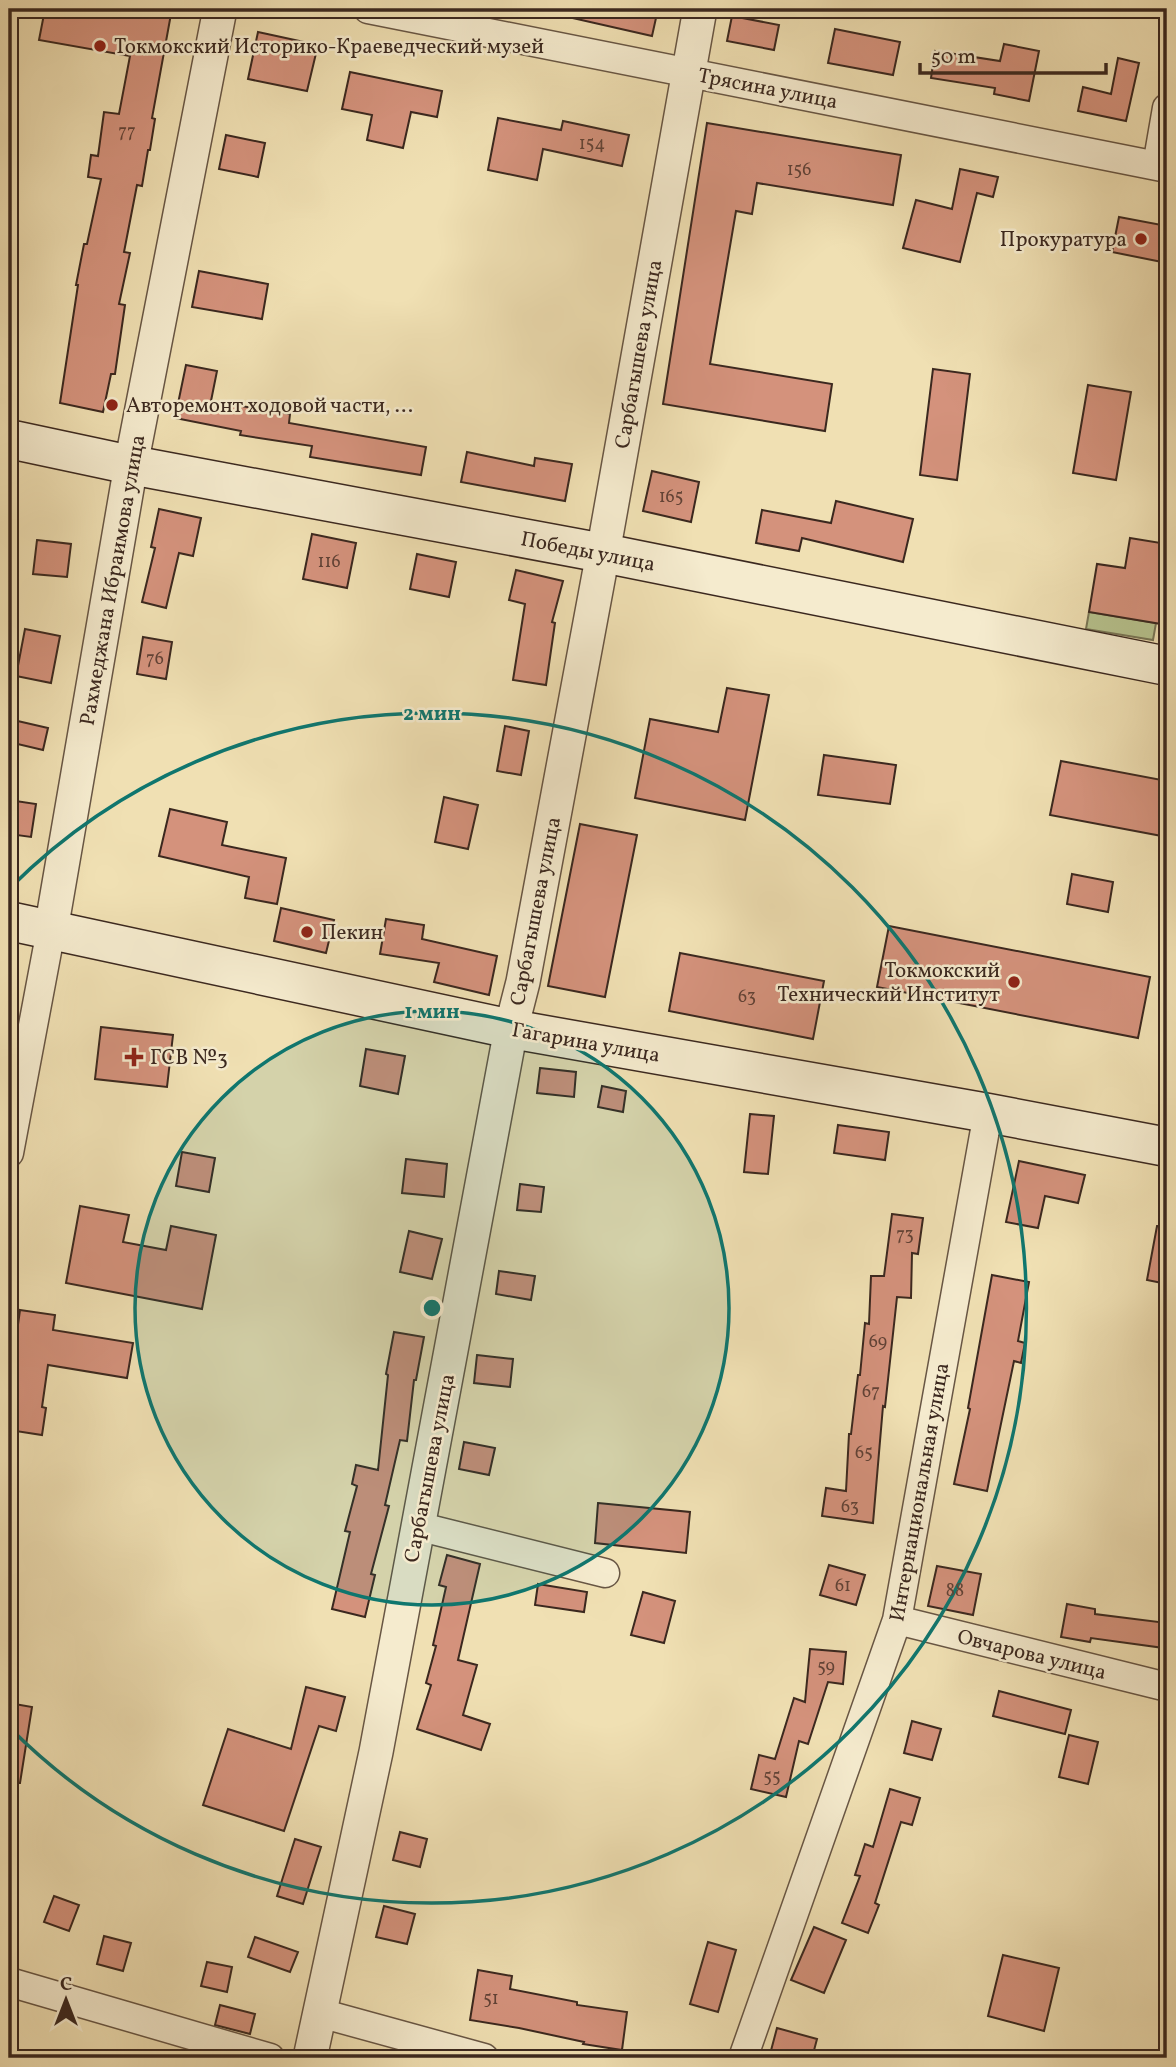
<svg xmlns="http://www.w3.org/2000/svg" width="1176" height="2067" font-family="Vollkorn,serif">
<rect width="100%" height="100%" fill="#f0e0b3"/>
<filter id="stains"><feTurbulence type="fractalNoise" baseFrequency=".00286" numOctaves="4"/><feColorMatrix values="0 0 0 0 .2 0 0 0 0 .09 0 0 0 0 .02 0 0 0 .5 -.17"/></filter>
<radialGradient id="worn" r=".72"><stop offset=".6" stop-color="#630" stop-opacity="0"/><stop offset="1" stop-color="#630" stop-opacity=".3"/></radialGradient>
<path fill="#b7c38e" stroke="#797656" stroke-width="2" d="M 1089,612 L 1156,623 L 1153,640 L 1086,629 Z"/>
<path fill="#d4927c" stroke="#3b281f" stroke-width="2" d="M 45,9 L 145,9 L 171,14 L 152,118 L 155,119 L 150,150 L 148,150 L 142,186 L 137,185 L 124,252 L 130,253 L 119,304 L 125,305 L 115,374 L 111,374 L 103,412 L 60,403 L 78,285 L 76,285 L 84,244 L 87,244 L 101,179 L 88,177 L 91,155 L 98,156 L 104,112 L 119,114 L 130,56 L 39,40 Z
M 569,9 L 658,9 L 652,36 L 568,17 Z
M 732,16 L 779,25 L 774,50 L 727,41 Z
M 835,29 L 900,42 L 893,75 L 828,63 Z
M 258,32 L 318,45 L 307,91 L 248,79 Z
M 1004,44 L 1039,51 L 1029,101 L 994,94 L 995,88 L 931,78 L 935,51 L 1000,61 Z
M 1118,58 L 1139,63 L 1126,121 L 1078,111 L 1083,87 L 1111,94 Z
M 350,72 L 442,91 L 437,117 L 411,112 L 403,148 L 367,140 L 372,115 L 342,109 Z
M 498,118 L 561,130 L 563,121 L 629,135 L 622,166 L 543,149 L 537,180 L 488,170 Z
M 707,123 L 901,155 L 893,205 L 757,183 L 752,214 L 736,211 L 710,364 L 832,384 L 825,431 L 663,404 Z
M 226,135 L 265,143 L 258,177 L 219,169 Z
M 960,169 L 998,177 L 993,197 L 977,193 L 960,262 L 903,248 L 916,200 L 952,209 Z
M 1119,217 L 1167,226 L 1167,263 L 1112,252 Z
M 199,271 L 268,284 L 262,319 L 192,307 Z
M 186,365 L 217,371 L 211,401 L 290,414 L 289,423 L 426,447 L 421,475 L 310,457 L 312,446 L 240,435 L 241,431 L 175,418 Z
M 933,369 L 970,374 L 957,480 L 920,475 Z
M 1088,385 L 1131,392 L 1116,480 L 1073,473 Z
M 467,452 L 534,466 L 535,458 L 572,464 L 565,501 L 461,482 Z
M 652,471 L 699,482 L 691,522 L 643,511 Z
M 836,501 L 913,519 L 903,562 L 802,538 L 799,551 L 756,543 L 762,510 L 831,523 Z
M 159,509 L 201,518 L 193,556 L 179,553 L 166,608 L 142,602 L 155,548 L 151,547 Z
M 312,534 L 356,543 L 347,588 L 303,579 Z
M 1130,538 L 1167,544 L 1167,625 L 1089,612 L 1097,564 L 1125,568 Z
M 37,540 L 71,544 L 67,577 L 33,574 Z
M 417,554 L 456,562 L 449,597 L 410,589 Z
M 516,570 L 563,581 L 552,622 L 555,623 L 546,685 L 513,680 L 525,604 L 509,600 Z
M 25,629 L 60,636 L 51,683 L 16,676 Z
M 143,637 L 172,642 L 166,679 L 137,674 Z
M 727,688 L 769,695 L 745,820 L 635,798 L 650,719 L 718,732 Z
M 9,719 L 48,728 L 43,750 L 9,742 Z
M 505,726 L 529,731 L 521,775 L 497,771 Z
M 824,755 L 896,765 L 890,804 L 818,795 Z
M 1061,761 L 1167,781 L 1167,837 L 1050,815 Z
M 444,797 L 478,805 L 468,849 L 435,842 Z
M 9,800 L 36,804 L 31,837 L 9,834 Z
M 170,809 L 227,822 L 222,845 L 286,858 L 277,904 L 245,898 L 249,877 L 159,856 Z
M 580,824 L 637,835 L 605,997 L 548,986 Z
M 1072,874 L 1113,882 L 1108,912 L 1067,904 Z
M 281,908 L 334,920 L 326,953 L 274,941 Z
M 386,919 L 424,925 L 422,939 L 497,956 L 489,995 L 434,982 L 439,963 L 380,954 Z
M 889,926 L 1150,977 L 1138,1038 L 877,987 Z
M 680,953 L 824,981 L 813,1039 L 669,1011 Z
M 101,1027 L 173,1035 L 167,1087 L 95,1079 Z
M 366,1049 L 405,1056 L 398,1094 L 360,1086 Z
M 540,1068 L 576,1072 L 574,1097 L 537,1093 Z
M 602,1086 L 626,1091 L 623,1112 L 598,1107 Z
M 750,1114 L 774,1116 L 768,1174 L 744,1172 Z
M 838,1125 L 889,1132 L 885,1160 L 834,1153 Z
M 182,1152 L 215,1158 L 209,1192 L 176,1186 Z
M 406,1159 L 447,1164 L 444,1197 L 402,1193 Z
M 1019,1161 L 1085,1175 L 1078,1203 L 1045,1196 L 1038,1228 L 1006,1222 Z
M 520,1184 L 544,1187 L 541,1212 L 517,1210 Z
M 80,1206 L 129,1215 L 123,1242 L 166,1250 L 171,1226 L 216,1235 L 202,1309 L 66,1283 Z
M 892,1214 L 923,1218 L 918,1254 L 912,1253 L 911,1298 L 897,1297 L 885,1407 L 883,1406 L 873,1523 L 822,1516 L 826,1488 L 846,1491 L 849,1434 L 851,1434 L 858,1375 L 860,1375 L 865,1323 L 869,1324 L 871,1276 L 884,1276 Z
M 1157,1226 L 1167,1227 L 1167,1284 L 1147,1280 Z
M 409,1231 L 442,1239 L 432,1279 L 400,1272 Z
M 499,1271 L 535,1276 L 531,1300 L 496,1294 Z
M 992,1275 L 1029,1282 L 1018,1341 L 1025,1343 L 1021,1363 L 1014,1361 L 987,1491 L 954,1484 L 970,1409 L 968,1408 Z
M 20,1310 L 55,1315 L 53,1330 L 133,1343 L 127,1378 L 48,1365 L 42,1407 L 46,1408 L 42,1435 L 9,1430 L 9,1389 Z
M 394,1332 L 424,1337 L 416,1380 L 414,1380 L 407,1441 L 400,1440 L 385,1505 L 389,1506 L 371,1574 L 375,1575 L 365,1617 L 332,1609 L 350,1532 L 345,1531 L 357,1486 L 352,1484 L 356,1465 L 378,1470 L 388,1375 L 386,1374 Z
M 477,1355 L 513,1359 L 510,1387 L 474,1383 Z
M 464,1442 L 495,1448 L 489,1475 L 459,1469 Z
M 598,1503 L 690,1512 L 686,1553 L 595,1543 Z
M 447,1555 L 480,1564 L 458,1660 L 477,1665 L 463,1715 L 490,1724 L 481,1750 L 417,1729 L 431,1685 L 426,1683 L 436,1646 L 433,1645 L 446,1587 L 439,1585 Z
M 829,1565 L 865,1575 L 856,1605 L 820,1595 Z
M 937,1566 L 981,1574 L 973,1615 L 928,1606 Z
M 538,1584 L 587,1592 L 584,1612 L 535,1605 Z
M 643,1592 L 675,1601 L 664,1643 L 631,1635 Z
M 1067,1604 L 1095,1609 L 1095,1614 L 1167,1623 L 1164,1648 L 1091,1638 L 1090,1642 L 1061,1637 Z
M 810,1649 L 846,1652 L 843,1684 L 828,1682 L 808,1744 L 799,1741 L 786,1797 L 751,1789 L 759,1755 L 775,1759 L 794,1698 L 805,1702 Z
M 306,1687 L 345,1697 L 336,1731 L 319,1726 L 284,1831 L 203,1805 L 228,1729 L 291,1749 Z
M 999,1691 L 1071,1710 L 1065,1734 L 993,1716 Z
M 9,1703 L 32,1707 L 20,1783 L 9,1783 Z
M 912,1721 L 941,1729 L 932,1760 L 904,1753 Z
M 1069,1735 L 1098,1742 L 1088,1784 L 1059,1777 Z
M 890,1789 L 920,1798 L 912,1825 L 901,1822 L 875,1903 L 879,1905 L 868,1933 L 842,1923 L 860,1876 L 855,1875 L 865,1844 L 873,1847 Z
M 400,1832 L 427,1839 L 420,1867 L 393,1860 Z
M 295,1839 L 321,1847 L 303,1904 L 277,1896 Z
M 54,1896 L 79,1905 L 69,1931 L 44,1922 Z
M 384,1906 L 415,1914 L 407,1944 L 376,1937 Z
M 814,1927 L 846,1940 L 824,1993 L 791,1980 Z
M 104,1936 L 131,1943 L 123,1971 L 97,1964 Z
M 255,1937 L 298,1952 L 290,1972 L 248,1957 Z
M 708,1942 L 736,1950 L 718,2012 L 690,2004 Z
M 1003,1955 L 1059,1968 L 1044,2031 L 988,2016 Z
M 207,1962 L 232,1967 L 227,1992 L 201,1986 Z
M 478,1970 L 512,1976 L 510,1989 L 577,2002 L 577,2005 L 627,2012 L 622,2050 L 583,2044 L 584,2042 L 519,2028 L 470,2020 Z
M 220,2005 L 255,2014 L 250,2034 L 215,2025 Z
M 777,2028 L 817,2039 L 812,2058 L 769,2058 Z"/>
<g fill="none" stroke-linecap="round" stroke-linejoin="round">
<defs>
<path id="minor" d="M 368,9 L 1167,168
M 1157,166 L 1167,108
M 9,1153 L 51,930
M 417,1526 L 605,1573
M 897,1620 L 1167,1687
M 9,1982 L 270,2058
M 320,2013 L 484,2058
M 743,2058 L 897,1620 L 988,1113"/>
<path id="tertiary" d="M 51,930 L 131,465 L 220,9
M 310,2058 L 376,1752 L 511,1029 L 523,982 L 603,553 L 700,9"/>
<path id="secondary" d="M 9,439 L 131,465 L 603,553 L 1167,666
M 9,921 L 511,1029 L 988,1113 L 1167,1147"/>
</defs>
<use href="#minor" stroke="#685644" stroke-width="31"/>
<use href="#tertiary" stroke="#685644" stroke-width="36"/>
<use href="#secondary" stroke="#3b281f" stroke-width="41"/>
<use href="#minor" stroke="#f5ebce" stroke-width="28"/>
<use href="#tertiary" stroke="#f5ebce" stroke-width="33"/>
<use href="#secondary" stroke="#f5ebce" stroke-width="38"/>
</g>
<circle cx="432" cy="1308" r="297" fill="#0f766e" fill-opacity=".12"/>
<g fill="none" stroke="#0f766e" stroke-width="3.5">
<circle cx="432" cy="1308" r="297"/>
<path d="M11 887A595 595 0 1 1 11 1729"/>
</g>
<g fill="#8f2418" stroke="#f5ebce" stroke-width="2.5">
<circle cx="100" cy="46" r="7"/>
<circle cx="1141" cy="239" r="7"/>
<circle cx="112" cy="405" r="7"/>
<circle cx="307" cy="932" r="7"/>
<circle cx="1014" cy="982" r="7"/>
<path d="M130.5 1046.5h7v7h7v7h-7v7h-7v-7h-7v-7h7z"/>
</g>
<g text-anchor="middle" stroke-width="5" stroke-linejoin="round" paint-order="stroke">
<g font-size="18" fill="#614236">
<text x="127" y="137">77</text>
<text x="592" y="149">154</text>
<text x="799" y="175">156</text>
<text x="671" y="502">165</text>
<text x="329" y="567">116</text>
<text x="155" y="664">76</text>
<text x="747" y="1002">63</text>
<text x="905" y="1240">73</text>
<text x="878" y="1347">69</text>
<text x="871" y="1397">67</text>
<text x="864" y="1458">65</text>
<text x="850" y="1512">63</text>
<text x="843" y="1591">61</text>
<text x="955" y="1596">88</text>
<text x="826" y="1672">59</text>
<text x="772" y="1782">55</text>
<text x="491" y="2004">51</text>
</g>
<g font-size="21" fill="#3b281f" stroke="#f5ebce" text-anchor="start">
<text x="114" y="53">Токмокский Историко-Краеведческий музей</text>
<text x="1127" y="246" text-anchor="end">Прокуратура</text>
<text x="126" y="412">Авторемонт ходовой части, ...</text>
<text x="321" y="939">Пекин</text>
<text x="1000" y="977" text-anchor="end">Токмокский<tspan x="1000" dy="24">Технический Институт</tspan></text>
<text x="150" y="1064">ГСВ №3</text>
</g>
<g font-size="21" fill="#3b281f" stroke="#f5ebce">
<text transform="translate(768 88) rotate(11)" y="7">Трясина улица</text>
<text transform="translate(638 354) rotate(-80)" y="7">Сарбагышева улица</text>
<text transform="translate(588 551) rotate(11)" y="7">Победы улица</text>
<text transform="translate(112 580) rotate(-80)" y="7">Рахмеджана Ибраимова улица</text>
<text transform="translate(535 911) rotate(-79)" y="7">Сарбагышева улица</text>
<text transform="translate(586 1042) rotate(10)" y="7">Гагарина улица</text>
<text transform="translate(429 1468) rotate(-79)" y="7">Сарбагышева улица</text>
<text transform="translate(919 1492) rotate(-80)" y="7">Интернациональная улица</text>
<text transform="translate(1032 1654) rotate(14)" y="7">Овчарова улица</text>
</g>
</g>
<circle cx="432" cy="1308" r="10" fill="#0f766e" stroke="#f5ebce" stroke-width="3.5"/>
<g font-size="21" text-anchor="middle" font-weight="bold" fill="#0f766e" stroke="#f5ebce" stroke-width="5" stroke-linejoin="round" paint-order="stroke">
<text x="432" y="720">2 мин</text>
<text x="432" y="1018">1 мин</text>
</g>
<rect width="1176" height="2067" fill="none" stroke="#f0e0b3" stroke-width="35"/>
<rect x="10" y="10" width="1155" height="2046" fill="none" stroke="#3b281f" stroke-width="3.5"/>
<rect x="18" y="18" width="1141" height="2032" fill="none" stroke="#3b281f" stroke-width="2"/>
<g transform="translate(66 2000)" stroke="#f5ebce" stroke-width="5" paint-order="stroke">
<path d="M0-5L12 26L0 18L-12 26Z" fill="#3b281f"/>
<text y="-10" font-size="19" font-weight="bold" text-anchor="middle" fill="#3b281f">С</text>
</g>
<path d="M920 63v10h186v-10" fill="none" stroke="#3b281f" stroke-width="3.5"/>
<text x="931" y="63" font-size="21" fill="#3b281f" stroke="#f5ebce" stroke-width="5" paint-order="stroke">50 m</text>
<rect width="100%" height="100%" filter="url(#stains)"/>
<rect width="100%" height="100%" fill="url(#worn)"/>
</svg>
